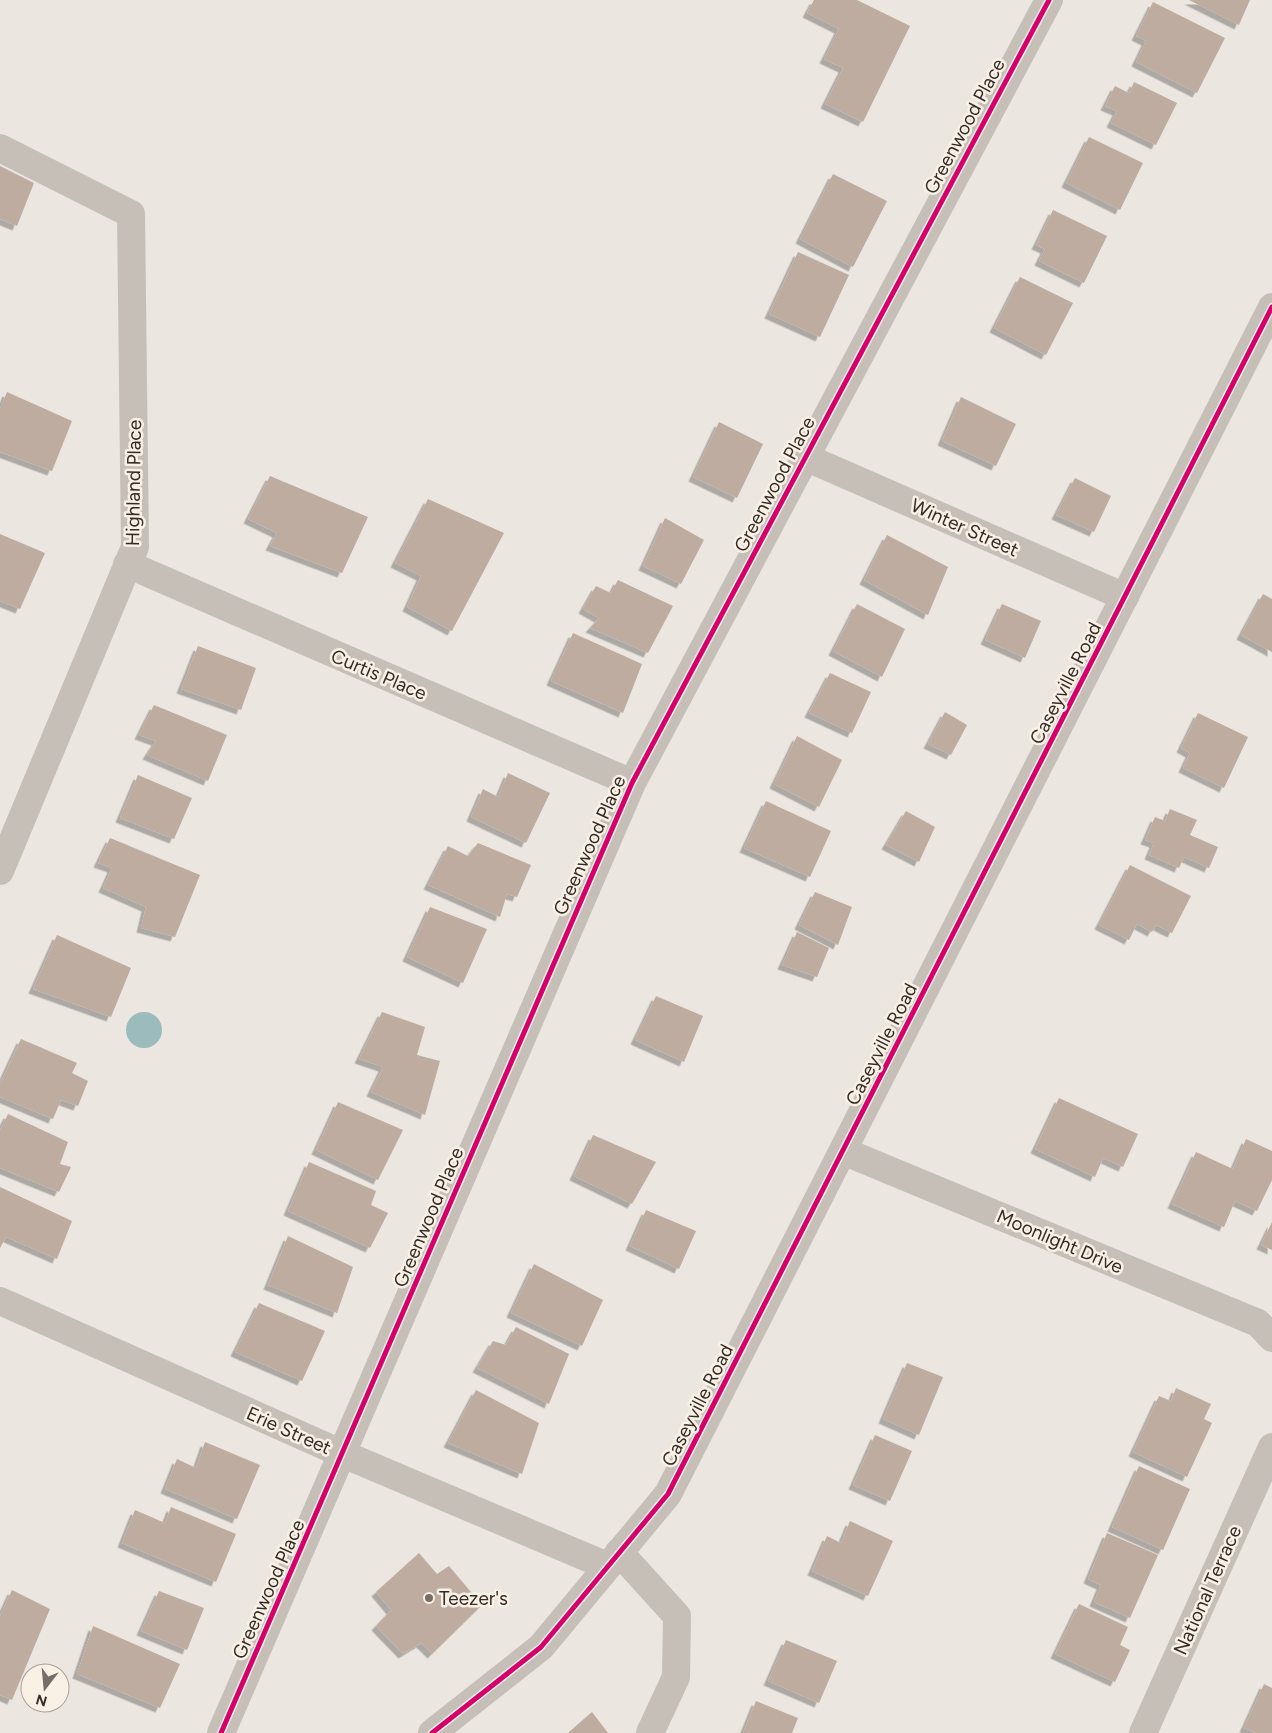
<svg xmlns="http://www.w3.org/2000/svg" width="1272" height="1733" font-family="Figtree,sans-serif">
<defs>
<filter id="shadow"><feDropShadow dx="-4.5" dy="4.5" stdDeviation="0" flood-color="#0004"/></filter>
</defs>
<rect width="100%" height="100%" fill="#ebe6df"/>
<path fill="#9bbbbd" d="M126 1030a18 18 0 1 1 36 0a18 18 0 1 1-36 0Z"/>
<path fill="#bfaca1" filter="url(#shadow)" d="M 814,0 L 857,0 L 910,26 L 863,122 L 825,104 L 843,68 L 824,59 L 839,29 L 807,13 Z
M 1189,0 L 1250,0 L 1239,25 Z
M 1153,2 L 1225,38 L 1197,93 L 1136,62 L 1146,41 L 1136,36 Z
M 1134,82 L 1177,103 L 1156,145 L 1111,123 L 1117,111 L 1105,106 L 1115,86 L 1129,93 Z
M 1089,137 L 1143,163 L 1120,210 L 1066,183 Z
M 0,166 L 34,183 L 17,226 L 0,219 Z
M 833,174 L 887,201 L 853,267 L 800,239 Z
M 1053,210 L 1107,236 L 1084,283 L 1039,261 L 1045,249 L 1036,245 Z
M 798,252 L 849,275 L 820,337 L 769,314 Z
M 1020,277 L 1073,303 L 1046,355 L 994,328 Z
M 7,392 L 72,421 L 52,471 L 0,452 L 0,409 Z
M 961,397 L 1016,424 L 996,466 L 942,441 Z
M 719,422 L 763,444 L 737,498 L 693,477 Z
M 270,476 L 368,517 L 342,573 L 270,546 L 277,533 L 248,519 Z
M 1075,478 L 1111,496 L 1094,532 L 1056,515 Z
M 428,499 L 504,533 L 452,631 L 407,607 L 421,576 L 395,563 Z
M 665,518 L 704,540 L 681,584 L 643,566 Z
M 0,534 L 45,553 L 20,609 L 0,601 Z
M 887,535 L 948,567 L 928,615 L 864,580 Z
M 618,580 L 673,606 L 648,653 L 590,628 L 599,618 L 583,609 L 596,586 L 611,593 Z
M 1263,594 L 1272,599 L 1272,652 L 1241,635 Z
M 857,604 L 905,629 L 882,677 L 833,651 Z
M 1002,604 L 1041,621 L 1025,658 L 985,640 Z
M 573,633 L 642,664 L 623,713 L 551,681 Z
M 198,646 L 256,668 L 241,710 L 181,689 Z
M 830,673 L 871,692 L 852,733 L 809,713 Z
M 154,705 L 227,735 L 208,781 L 147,755 L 156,741 L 139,735 Z
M 945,712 L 967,725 L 951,755 L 928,744 Z
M 1198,713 L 1248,737 L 1224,788 L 1183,768 L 1190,753 L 1181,748 Z
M 797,736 L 842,760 L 819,807 L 774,784 Z
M 508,773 L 550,793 L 526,843 L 471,817 L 483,789 L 498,797 Z
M 138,775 L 192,798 L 174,839 L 120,818 Z
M 766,801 L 831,831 L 810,877 L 744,848 Z
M 1170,809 L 1197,820 L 1190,835 L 1218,847 L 1209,868 L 1184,857 L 1179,868 L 1149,855 L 1154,843 L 1145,840 L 1155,817 L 1165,821 Z
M 906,811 L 935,827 L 919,862 L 886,845 Z
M 110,838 L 200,875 L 175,937 L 141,928 L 146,907 L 103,888 L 112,868 L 98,863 Z
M 478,843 L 531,865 L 517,897 L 507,894 L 500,917 L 428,885 L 448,846 L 468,856 Z
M 1130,865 L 1191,896 L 1172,933 L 1156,925 L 1152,932 L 1137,924 L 1129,940 L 1099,925 Z
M 815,892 L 852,907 L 838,945 L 799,925 Z
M 430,907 L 487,929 L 463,983 L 407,957 Z
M 797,932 L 829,948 L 817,977 L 782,965 Z
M 57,935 L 131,968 L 111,1017 L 33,989 Z
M 656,996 L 703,1016 L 684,1062 L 635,1040 Z
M 382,1012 L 425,1027 L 417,1055 L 440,1061 L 425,1115 L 371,1092 L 383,1067 L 359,1059 Z
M 21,1039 L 77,1063 L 72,1073 L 88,1081 L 78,1106 L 61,1100 L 53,1119 L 0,1097 L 0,1084 Z
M 1059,1098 L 1138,1134 L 1123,1167 L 1103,1158 L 1095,1177 L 1035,1149 Z
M 338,1102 L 403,1130 L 378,1180 L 316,1150 Z
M 8,1114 L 68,1142 L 60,1164 L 71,1167 L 59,1192 L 0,1168 L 0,1130 Z
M 593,1135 L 656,1162 L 632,1204 L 574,1176 Z
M 1246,1139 L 1272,1151 L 1272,1180 L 1257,1211 L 1235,1201 L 1224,1227 L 1172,1204 L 1196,1152 L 1233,1169 Z
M 309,1162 L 376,1191 L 371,1205 L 388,1213 L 370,1248 L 288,1211 Z
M 0,1187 L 72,1221 L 57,1259 L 6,1237 L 0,1248 Z
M 646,1210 L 696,1231 L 679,1269 L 630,1246 Z
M 1272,1222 L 1272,1250 L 1261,1245 Z
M 288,1236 L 353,1267 L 337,1313 L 268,1285 Z
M 534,1264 L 603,1300 L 582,1346 L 511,1313 Z
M 259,1303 L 325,1331 L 302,1381 L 235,1352 Z
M 516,1327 L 569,1354 L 549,1404 L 477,1368 L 493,1341 L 506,1345 Z
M 907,1363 L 943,1377 L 919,1435 L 883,1419 Z
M 1176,1388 L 1211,1404 L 1204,1419 L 1212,1423 L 1187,1477 L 1133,1452 L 1159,1396 L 1171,1401 Z
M 476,1390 L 539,1423 L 522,1474 L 448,1443 Z
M 875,1435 L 912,1451 L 890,1501 L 853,1485 Z
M 205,1442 L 260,1465 L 237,1519 L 165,1489 L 177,1459 L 196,1468 Z
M 1139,1466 L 1190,1489 L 1163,1550 L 1112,1527 Z
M 171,1507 L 236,1534 L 216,1582 L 122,1543 L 135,1510 L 165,1523 Z
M 850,1521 L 893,1541 L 868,1596 L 812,1571 L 827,1536 L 841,1543 Z
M 1107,1533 L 1158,1555 L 1130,1618 L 1094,1602 L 1101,1585 L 1088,1579 Z
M 419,1553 L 437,1574 L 449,1566 L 482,1605 L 432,1654 L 421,1643 L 403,1654 L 376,1626 L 391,1610 L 376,1592 Z
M 12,1590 L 50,1609 L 12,1700 L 0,1695 L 0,1616 Z
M 159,1591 L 204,1608 L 187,1650 L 141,1631 Z
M 1079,1604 L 1128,1627 L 1120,1645 L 1130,1650 L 1115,1682 L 1055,1654 Z
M 93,1626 L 180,1664 L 160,1708 L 77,1674 Z
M 786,1640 L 837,1661 L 819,1703 L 768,1681 Z
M 1264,1684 L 1272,1688 L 1272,1733 L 1256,1733 L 1244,1728 Z
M 756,1701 L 798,1718 L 792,1733 L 743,1733 Z
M 592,1712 L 608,1733 L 568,1733 Z"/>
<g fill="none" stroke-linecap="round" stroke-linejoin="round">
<path stroke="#c5bfb8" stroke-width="28" d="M 0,148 L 131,214 L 135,547 L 0,871
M 805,457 L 1125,597
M 127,564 L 632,783
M 843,1151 L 1258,1323 L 1272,1338
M 0,1301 L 343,1454 L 607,1566
M 619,1552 L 677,1616 L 676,1677 L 650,1733
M 221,1733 L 632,783 L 1049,0
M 1143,1733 L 1272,1447"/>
<path stroke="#c5bfb8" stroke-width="28" d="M 432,1733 L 541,1647 L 668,1494 L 1272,307"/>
<defs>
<path id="cycleway" d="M 221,1733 L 632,783 L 1049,0
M 432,1733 L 541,1647 L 668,1494 L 1272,307"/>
</defs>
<use href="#cycleway" stroke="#f9f1e6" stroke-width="8"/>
<use href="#cycleway" stroke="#d6006c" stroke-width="5"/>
</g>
<circle fill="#756d67" stroke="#f9f1e6" stroke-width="2" cx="429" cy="1598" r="5"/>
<g text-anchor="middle" stroke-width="5" stroke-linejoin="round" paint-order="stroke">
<g font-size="19" fill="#352c27" stroke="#f9f1e6">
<text transform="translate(964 126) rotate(-62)" y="7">Greenwood Place</text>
<text transform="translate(133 483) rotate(-89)" y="7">Highland Place</text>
<text transform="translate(774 484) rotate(-62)" y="7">Greenwood Place</text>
<text transform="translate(965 527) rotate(24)" y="7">Winter Street</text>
<text transform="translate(379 674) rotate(23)" y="7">Curtis Place</text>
<text transform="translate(1065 683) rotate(-63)" y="7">Caseyville Road</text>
<text transform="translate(589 845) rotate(-66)" y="7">Greenwood Place</text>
<text transform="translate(881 1044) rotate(-63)" y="7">Caseyville Road</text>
<text transform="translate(428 1217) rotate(-67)" y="7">Greenwood Place</text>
<text transform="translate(1060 1241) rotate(23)" y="7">Moonlight Drive</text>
<text transform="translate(697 1405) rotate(-63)" y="7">Caseyville Road</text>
<text transform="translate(289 1430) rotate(24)" y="7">Erie Street</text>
<text transform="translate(268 1589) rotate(-66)" y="7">Greenwood Place</text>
<text transform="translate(1207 1590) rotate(-66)" y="7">National Terrace</text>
</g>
<g font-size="19" fill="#352c27" stroke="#f9f1e6" text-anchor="start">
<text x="439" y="1605">Teezer's</text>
</g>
</g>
<g transform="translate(45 1688) rotate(196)"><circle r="24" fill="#f9f1e6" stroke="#aba29a"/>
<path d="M0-4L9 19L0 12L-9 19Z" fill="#756d67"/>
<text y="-8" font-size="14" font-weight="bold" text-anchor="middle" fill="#352c27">N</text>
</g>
</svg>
